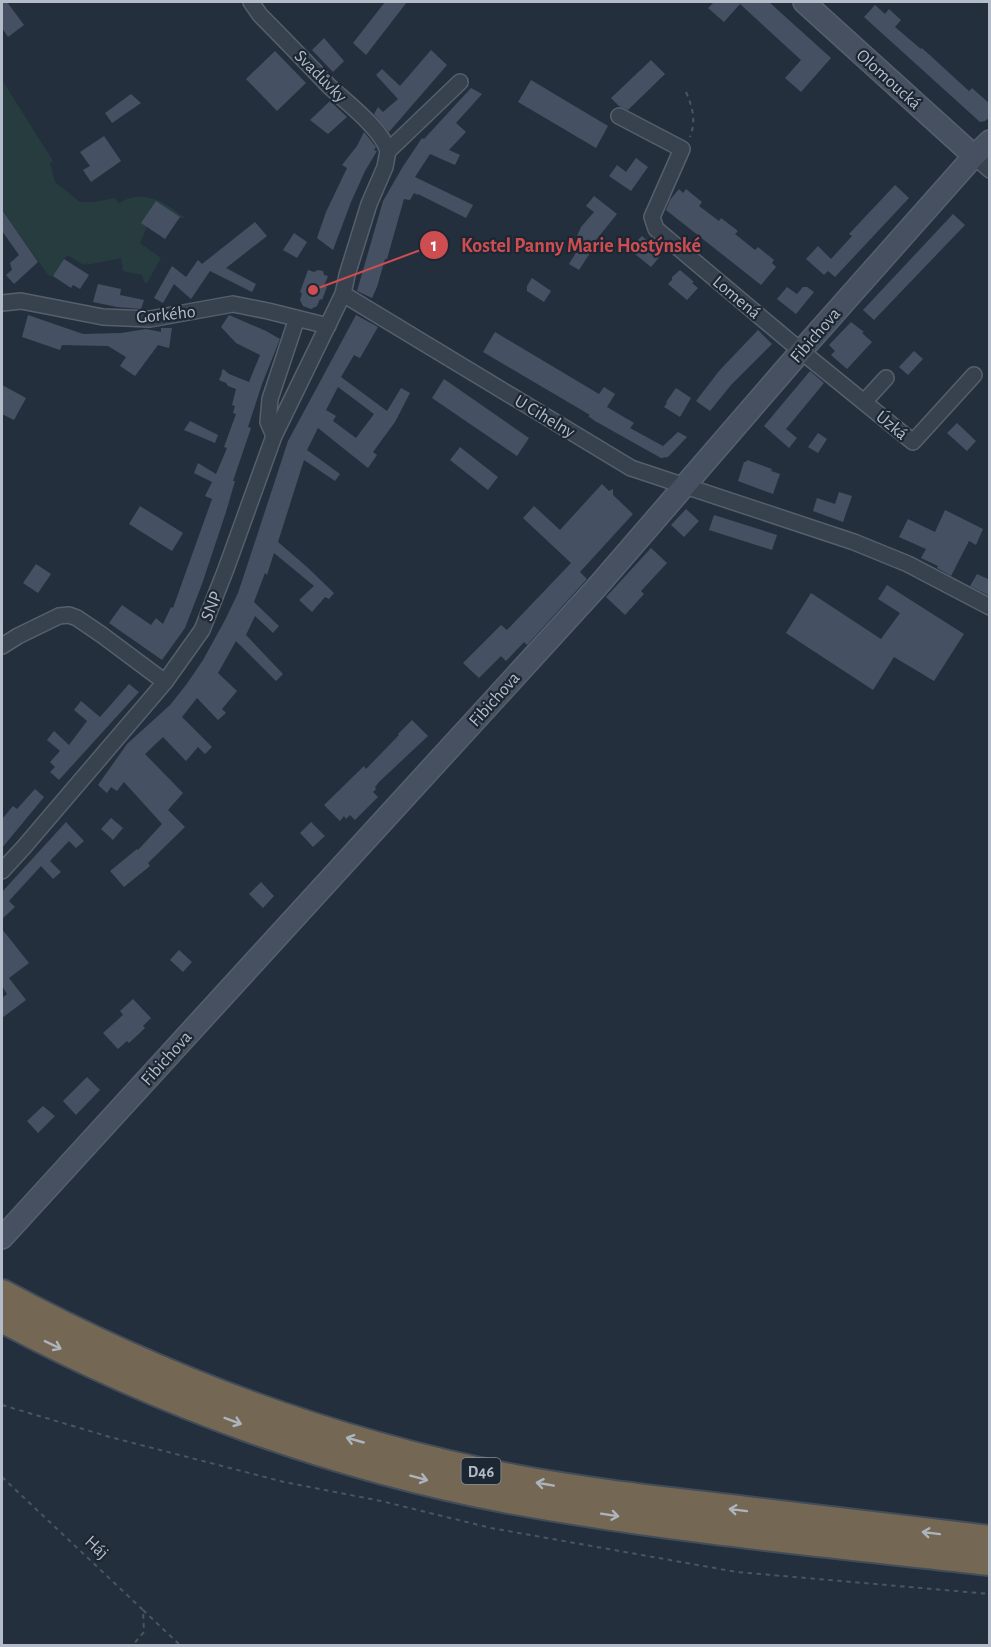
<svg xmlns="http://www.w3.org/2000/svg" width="991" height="1647" font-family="'Alegreya Sans',sans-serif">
<rect width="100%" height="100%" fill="#242f3e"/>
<path fill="#263c3f" d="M 2,80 L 53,161 L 50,163 L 55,182 L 80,202 L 94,202 L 115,198 L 118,203 C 123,201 130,197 136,197 C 156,195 170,207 185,218 L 180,218 L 156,202 L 142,223 L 147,227 L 140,243 L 161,258 L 147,283 L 144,282 L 142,275 L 123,271 L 121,258 L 87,265 L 86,263 L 84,265 L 67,255 L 53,276 L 49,276 L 2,210 Z"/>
<path fill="#455162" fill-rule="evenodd" d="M 2,2 L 7,2 L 24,25 L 8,37 L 2,28 Z
M 385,2 L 407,2 L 366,55 L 353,43 Z
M 714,2 L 769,2 L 831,58 L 801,92 L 785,78 L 801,60 L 740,4 L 724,22 L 708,8 Z
M 875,5 L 885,14 L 889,9 L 901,20 L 895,27 L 921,49 L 922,48 L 969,91 L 972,88 L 990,104 L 990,117 L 985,121 L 980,122 L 864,17 Z
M 324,38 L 344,61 L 333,72 L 312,50 Z
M 431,50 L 447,65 L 389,132 L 374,114 L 378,107 L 383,112 L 398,99 L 376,75 L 382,69 L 400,86 Z
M 275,51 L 306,83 L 277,111 L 246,79 Z
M 651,60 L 665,74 L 628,110 L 619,106 L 611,98 Z
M 531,80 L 608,126 L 596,148 L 518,102 Z
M 471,88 L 482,94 L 456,123 L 466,132 L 449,150 L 460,155 L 455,165 L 430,154 L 415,177 L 473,205 L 466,218 L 418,194 L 418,195 L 414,193 L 410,200 L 404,199 L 387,259 L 385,259 L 377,287 L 372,298 L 357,291 L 383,201 L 402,168 L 422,138 L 424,139 Z
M 131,94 L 141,103 L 112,123 L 105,113 Z
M 330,101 L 347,117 L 328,134 L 310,120 Z
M 364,132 L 376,147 L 374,150 L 377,151 L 365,171 L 351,202 L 333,250 L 317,238 L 326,212 L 347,168 L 342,165 L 357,146 Z
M 104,136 L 121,161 L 91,182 L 83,170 L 90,166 L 80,152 Z
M 636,158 L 648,167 L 631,191 L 609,176 L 617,165 L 626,172 Z
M 895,185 L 909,198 L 835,277 L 828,271 L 824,275 L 806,259 L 818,246 L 831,259 L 852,236 L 849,234 Z
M 679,189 L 683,193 L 686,189 L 702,202 L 699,206 L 719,221 L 721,218 L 738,231 L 735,234 L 755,250 L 758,247 L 774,260 L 772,263 L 776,267 L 761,285 L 666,210 L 670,200 Z
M 594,196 L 617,214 L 596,240 L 590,253 L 579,270 L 569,264 L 579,248 L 573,245 L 581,227 L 594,212 L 586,206 Z
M 156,201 L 180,217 L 165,239 L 141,223 Z
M 2,210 L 38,262 L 14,284 L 6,275 L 12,270 L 10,263 L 19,255 L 2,231 Z
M 953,214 L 965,225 L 874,320 L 863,310 Z
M 255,222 L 267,236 L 226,268 L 256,284 L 252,292 L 210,271 L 191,299 L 174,284 L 163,303 L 154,298 L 172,266 L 186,277 L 198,260 L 202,264 Z
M 294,233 L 307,242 L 297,258 L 283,250 Z
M 642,236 L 656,248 L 655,250 L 661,255 L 651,267 L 630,250 L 633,246 L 633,241 L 638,240 Z
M 64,259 L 89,275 L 80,289 L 73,285 L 71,288 L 53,276 Z
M 308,270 L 314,272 L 318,270 L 323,271 L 324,275 L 328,276 L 324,286 L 327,287 L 322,300 L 320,299 L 317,306 L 311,309 L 303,306 L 300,300 L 302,293 L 300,292 Z
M 680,270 L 694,282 L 692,283 L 698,288 L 687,300 L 668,284 L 672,280 L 672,277 Z
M 532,278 L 551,291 L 544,302 L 527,291 L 527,286 Z
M 98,284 L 121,289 L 120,295 L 144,300 L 141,309 L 117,307 L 93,302 Z
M 787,287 L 797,294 L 803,287 L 807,287 L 814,292 L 796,314 L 777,299 Z
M 28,315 L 83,334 L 121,333 L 146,329 L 161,332 L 161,328 L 172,328 L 169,348 L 158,345 L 135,376 L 120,366 L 126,357 L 108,346 L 62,345 L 60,350 L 22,337 Z
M 229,315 L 266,331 L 280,339 L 262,384 L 248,427 L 251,428 L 233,481 L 235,481 L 226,512 L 202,584 L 185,628 L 162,660 L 109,623 L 122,605 L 151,625 L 156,618 L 163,624 L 171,607 L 173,608 L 212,499 L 205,496 L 212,482 L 194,473 L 198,463 L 216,474 L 227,448 L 224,447 L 236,414 L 233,413 L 235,406 L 232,405 L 236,389 L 228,386 L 226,383 L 219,380 L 222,373 L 221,371 L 222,371 L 223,369 L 229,374 L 249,382 L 260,355 L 236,343 L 221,327 Z
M 356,315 L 378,327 L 360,358 L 354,355 L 341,377 L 387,411 L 401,388 L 410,393 L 395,422 L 373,452 L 377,455 L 368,468 L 318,428 L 307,450 L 340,474 L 335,481 L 304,460 L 278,542 L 307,567 L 334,593 L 329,599 L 325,597 L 312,612 L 299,600 L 314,586 L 274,553 L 267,575 L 265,573 L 254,602 L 279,626 L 273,633 L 255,616 L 246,635 L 283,674 L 276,681 L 236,641 L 218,673 L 237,691 L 222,709 L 226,713 L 218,720 L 197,698 L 182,717 L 212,747 L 205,754 L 198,747 L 186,761 L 163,737 L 145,754 L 183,793 L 168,810 L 185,827 L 148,863 L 150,866 L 124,887 L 110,871 L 137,849 L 138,850 L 162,824 L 124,782 L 117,791 L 111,787 L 107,793 L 98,785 L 127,744 L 170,705 L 186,685 L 203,660 L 225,620 L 238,593 L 248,563 L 288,441 ZM 338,387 L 374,414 L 356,438 L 333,421 L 336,416 L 326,410 Z
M 851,322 L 864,332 L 862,333 L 872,342 L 847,369 L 831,355 L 835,351 L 829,345 Z
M 758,330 L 772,344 L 731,385 L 710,411 L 696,401 L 719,371 Z
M 495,332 L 599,394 L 604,387 L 615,394 L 607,407 L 634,423 L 630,428 L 663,446 L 678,432 L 687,437 L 668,457 L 661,458 L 595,421 L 588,416 L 590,415 L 483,352 Z
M 914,351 L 923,359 L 908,375 L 899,367 Z
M 810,371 L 824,383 L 786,429 L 797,438 L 789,448 L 764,426 Z
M 444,379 L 529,438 L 517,456 L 432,398 Z
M 2,385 L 26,398 L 14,420 L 2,414 Z
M 676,388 L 691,398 L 680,417 L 664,407 L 667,403 L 666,402 Z
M 190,421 L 218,435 L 215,443 L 184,430 Z
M 957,423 L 976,441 L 967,451 L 947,433 Z
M 818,433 L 827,439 L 818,453 L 808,447 Z
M 460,447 L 498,477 L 488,490 L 450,460 Z
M 747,460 L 772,469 L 771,471 L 780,474 L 773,494 L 738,481 L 744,462 L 746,462 Z
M 602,484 L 609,491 L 613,489 L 613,495 L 633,514 L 580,572 L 587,579 L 527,645 L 524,642 L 506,661 L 501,656 L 479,678 L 463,663 L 501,625 L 507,630 L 571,563 L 523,518 L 534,506 L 560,530 Z
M 839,492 L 852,496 L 843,522 L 813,511 L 817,498 L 835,504 Z
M 140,506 L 183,533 L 172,551 L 129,524 Z
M 686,509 L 699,521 L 684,537 L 671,525 Z
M 945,510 L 983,529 L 976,545 L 969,541 L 951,576 L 937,568 L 938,566 L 921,558 L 926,549 L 899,537 L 908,519 L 935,532 Z
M 714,515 L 777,535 L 772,550 L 709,530 Z
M 651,548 L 667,563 L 641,591 L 644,594 L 625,615 L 606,597 Z
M 36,564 L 51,574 L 38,593 L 23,583 Z
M 977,574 L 990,580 L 990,596 L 970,586 Z
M 887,585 L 964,634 L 934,681 L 894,657 L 873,690 L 786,633 L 811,593 L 881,639 L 900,613 L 878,599 Z
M 129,684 L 139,692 L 59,780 L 50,772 L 55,767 L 50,762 L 60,751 L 47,740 L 54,731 L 69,745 L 87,721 L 74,710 L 81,701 L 100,717 Z
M 412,720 L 428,736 L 379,782 L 375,787 L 376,789 L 373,792 L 378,797 L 355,820 L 350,815 L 346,819 L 344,816 L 340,821 L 324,805 L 364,766 L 366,769 L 399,735 L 398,734 Z
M 35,789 L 44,797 L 2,848 L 2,819 L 13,806 L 17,809 Z
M 111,818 L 123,828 L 113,840 L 101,829 Z
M 66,822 L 84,841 L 76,848 L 69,841 L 50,861 L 61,872 L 53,879 L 41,866 L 9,901 L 15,907 L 2,919 L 2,892 Z
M 311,822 L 325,836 L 313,847 L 300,833 Z
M 261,882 L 274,896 L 263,908 L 249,894 Z
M 2,929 L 29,963 L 9,978 L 26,1000 L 2,1018 L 2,998 L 7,994 L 2,986 Z
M 179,950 L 192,962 L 183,972 L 170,960 Z
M 133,999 L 151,1018 L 143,1026 L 145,1028 L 129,1043 L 127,1041 L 118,1049 L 103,1033 L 123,1015 L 120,1011 Z
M 87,1077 L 100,1090 L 76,1115 L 63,1101 Z
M 43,1106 L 55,1116 L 38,1133 L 27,1121 Z"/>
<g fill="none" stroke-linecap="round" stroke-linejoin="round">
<defs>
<path id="street" d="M 251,2 L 260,15 C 283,38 306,62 329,86 C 346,102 382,129 388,151
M 619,116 L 682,149 L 652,217 L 656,229 L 801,351 L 913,442 L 974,375
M 974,156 L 990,170
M 343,294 L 631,468 L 854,542 L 908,564 L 990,607
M 2,303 L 21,301 L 103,317 L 150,319 L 233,304 L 268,311 L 328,326
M 864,402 L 886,378
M 274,436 L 268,422 L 270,399 L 297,318
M 2,646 L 18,636 L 59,616 L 69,615 L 77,618 L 102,635 L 165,682
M 2,871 L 24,847 L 165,682 L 202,630 L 226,569 L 274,436 L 343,294 L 347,275 L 369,204 L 385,167 L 388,151 L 460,82"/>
<path id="secondary" d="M 804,2 L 974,156
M 2,1238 L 597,587 L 801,351 L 974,156 L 990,141"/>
<path id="highway" d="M 2,1294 C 162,1380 335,1444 514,1479 C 588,1493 663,1501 738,1510 C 822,1520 906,1530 990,1540
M 2,1318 C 159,1402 334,1466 509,1499 C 668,1528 829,1543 990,1561"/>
</defs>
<use href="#street" stroke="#565f6c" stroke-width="18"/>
<use href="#secondary" stroke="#565f6c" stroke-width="24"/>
<use href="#highway" stroke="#434c59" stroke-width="32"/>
<path stroke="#44595c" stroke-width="2" stroke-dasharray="4.5 4.5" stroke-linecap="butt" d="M 686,92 C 693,108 696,121 690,137
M 2,1405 L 110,1437 L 284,1482 L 381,1501 L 491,1528 L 737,1572 L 990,1594
M 2,1477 L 143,1610 L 144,1632 L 132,1646
M 143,1610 L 181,1646"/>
<use href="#street" stroke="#38414e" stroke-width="15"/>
<use href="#secondary" stroke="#465061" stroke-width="21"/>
<use href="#highway" stroke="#746855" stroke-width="28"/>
</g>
<defs><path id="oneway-shaft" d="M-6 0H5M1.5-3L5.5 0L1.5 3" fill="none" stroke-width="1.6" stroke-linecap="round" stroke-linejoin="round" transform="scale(1.5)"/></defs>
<g stroke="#aeb4bd">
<use href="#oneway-shaft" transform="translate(53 1345) rotate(26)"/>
<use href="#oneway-shaft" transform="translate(233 1421) rotate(20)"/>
<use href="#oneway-shaft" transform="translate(355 1440) rotate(-164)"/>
<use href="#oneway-shaft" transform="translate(419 1478) rotate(15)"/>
<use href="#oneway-shaft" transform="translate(545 1484) rotate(-170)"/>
<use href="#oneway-shaft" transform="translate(738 1510) rotate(-173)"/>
<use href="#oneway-shaft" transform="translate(610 1515) rotate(9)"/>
<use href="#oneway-shaft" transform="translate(931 1533) rotate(-173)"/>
</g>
<g text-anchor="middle" stroke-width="4.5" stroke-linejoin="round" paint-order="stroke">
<rect fill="#1d2633" stroke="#878f9c" stroke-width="1.5" x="461.5" y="1458" width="39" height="26" rx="4.5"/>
<g font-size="16" font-weight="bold" fill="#b4bcc9">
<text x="481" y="1477">D46</text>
</g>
<g font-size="18" fill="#b4bcc9" stroke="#1d2633">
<text transform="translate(321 76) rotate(45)" y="6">Svadůvky</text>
<text transform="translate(889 79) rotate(42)" y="6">Olomoucká</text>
<text transform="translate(737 297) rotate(40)" y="6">Lomená</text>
<text transform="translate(166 314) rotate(-6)" y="6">Gorkého</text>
<text transform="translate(815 335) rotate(-49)" y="6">Fibichova</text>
<text transform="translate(545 416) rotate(31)" y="6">U Cihelny</text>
<text transform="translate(892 425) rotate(39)" y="6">Úzká</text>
<text transform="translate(211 606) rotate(-68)" y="6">SNP</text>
<text transform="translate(494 699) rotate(-48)" y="6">Fibichova</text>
<text transform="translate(166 1058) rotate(-48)" y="6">Fibichova</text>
<text transform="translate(97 1547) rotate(43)" y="6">Háj</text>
</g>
</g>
<path fill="none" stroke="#ce4d50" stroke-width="2" d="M313 290L434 245"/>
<g fill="#ce4d50" stroke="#1d2633" stroke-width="2">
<circle cx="313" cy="290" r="6"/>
<circle cx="434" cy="245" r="15"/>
</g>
<g font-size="18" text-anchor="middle" font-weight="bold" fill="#fff">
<text x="434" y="251">1</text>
</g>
<g font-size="20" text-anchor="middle" font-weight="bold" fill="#ce4d50" stroke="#1d2633" stroke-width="4.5" stroke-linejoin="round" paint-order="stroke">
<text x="581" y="252">Kostel Panny Marie Hostýnské</text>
</g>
<rect width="991" height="1647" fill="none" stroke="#b4bcc9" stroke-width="6"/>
</svg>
